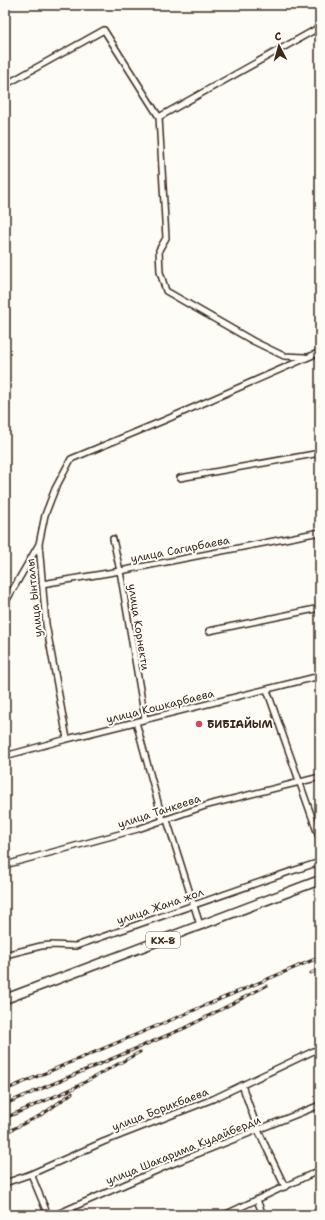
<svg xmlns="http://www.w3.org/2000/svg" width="325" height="1220" font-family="'Shantell Sans',sans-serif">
<rect width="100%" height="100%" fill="#fdfcf7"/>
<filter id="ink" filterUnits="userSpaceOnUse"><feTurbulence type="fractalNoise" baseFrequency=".025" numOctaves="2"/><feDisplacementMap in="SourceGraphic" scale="8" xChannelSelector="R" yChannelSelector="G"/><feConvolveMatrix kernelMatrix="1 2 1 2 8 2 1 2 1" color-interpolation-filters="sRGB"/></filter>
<g filter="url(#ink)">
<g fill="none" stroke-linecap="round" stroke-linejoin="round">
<defs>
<path id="minor" d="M 5,85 L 104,30 L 159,117 L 166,238 L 159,250 L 160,272 L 166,291 L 253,341 L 284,356 L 305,357
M 159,117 L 320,27
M 180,478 L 320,453
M 113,539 L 120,571 L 145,719
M 42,584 L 120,571 L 320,532
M 5,603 L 39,544
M 209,631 L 320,608
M 267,690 L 320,840
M 136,722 L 163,821
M 67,739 L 46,624 L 39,544 L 45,515 L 55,489 L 71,459 L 165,420 L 320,352
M 5,756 L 67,739 L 320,676
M 167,820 L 200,925
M 5,865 L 138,829 L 208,805 L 320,777
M 5,955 L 41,946 L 50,945 L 76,946 L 286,873 L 320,862
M 242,1085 L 258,1130 L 285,1187
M 31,1174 L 48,1215
M 5,1183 L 31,1174 L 103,1142 L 213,1099 L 320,1048
M 257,1200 L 263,1215
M 55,1215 L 167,1166 L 320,1105
M 224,1215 L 320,1170"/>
<path id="primary" d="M 5,999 L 320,880"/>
</defs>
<use href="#minor" stroke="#3b2a1e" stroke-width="8"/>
<use href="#primary" stroke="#3b2a1e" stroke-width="11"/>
<use href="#minor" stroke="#fdfcf7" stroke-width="5"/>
<use href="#primary" stroke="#fdfcf7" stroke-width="8"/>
<defs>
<path id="rail" d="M 311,973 L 320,969
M 5,1090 L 320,957
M 5,1104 L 187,1027 L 266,986
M 5,1118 L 74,1088 L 140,1052
M 9,1131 L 43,1114 L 72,1093"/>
</defs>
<use href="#rail" stroke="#3b2a1e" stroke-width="3"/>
<use href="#rail" stroke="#fdfcf7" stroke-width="1.5" stroke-dasharray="4.5" stroke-linecap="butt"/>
</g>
</g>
<circle fill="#d1495b" stroke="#fdfcf7" stroke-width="1.5" cx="199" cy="724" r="4"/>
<g text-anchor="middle" stroke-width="4" stroke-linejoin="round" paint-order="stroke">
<rect fill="#fdfcf7" stroke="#75695f" stroke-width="1" x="146" y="932" width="34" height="16" rx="3"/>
<g font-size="10" font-weight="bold" fill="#3b2a1e">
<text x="163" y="944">КХ-8</text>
</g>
<g font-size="11" fill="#3b2a1e" stroke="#fdfcf7">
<text transform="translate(180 549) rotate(-11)" y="4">улица Сагирбаева</text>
<text transform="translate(34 598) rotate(-96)" y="4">улица Ынталы</text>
<text transform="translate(139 627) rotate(81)" y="4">улица Корнекти</text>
<text transform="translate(160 706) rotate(-14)" y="4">улица Кошкарбаева</text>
<text transform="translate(159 811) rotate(-18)" y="4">улица Танкеева</text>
<text transform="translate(160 906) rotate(-19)" y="4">улица Жана жол</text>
<text transform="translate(160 1109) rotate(-21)" y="4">улица Борикбаева</text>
<text transform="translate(183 1150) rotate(-22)" y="4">улица Шакарима Кудайберди</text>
</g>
<g font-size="11" font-weight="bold" fill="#3b2a1e" stroke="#fdfcf7" text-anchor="start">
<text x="207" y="728">БИБІАЙЫМ</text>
</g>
</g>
<rect width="325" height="1220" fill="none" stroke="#fdfcf7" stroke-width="20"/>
<rect x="10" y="10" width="305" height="1200" fill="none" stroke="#3b2a1e" stroke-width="1.5" filter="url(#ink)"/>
<g transform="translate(279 46) rotate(354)" stroke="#fdfcf7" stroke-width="3" paint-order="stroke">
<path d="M0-3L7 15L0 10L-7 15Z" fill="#3b2a1e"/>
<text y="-6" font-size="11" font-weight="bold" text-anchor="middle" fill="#3b2a1e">С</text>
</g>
</svg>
